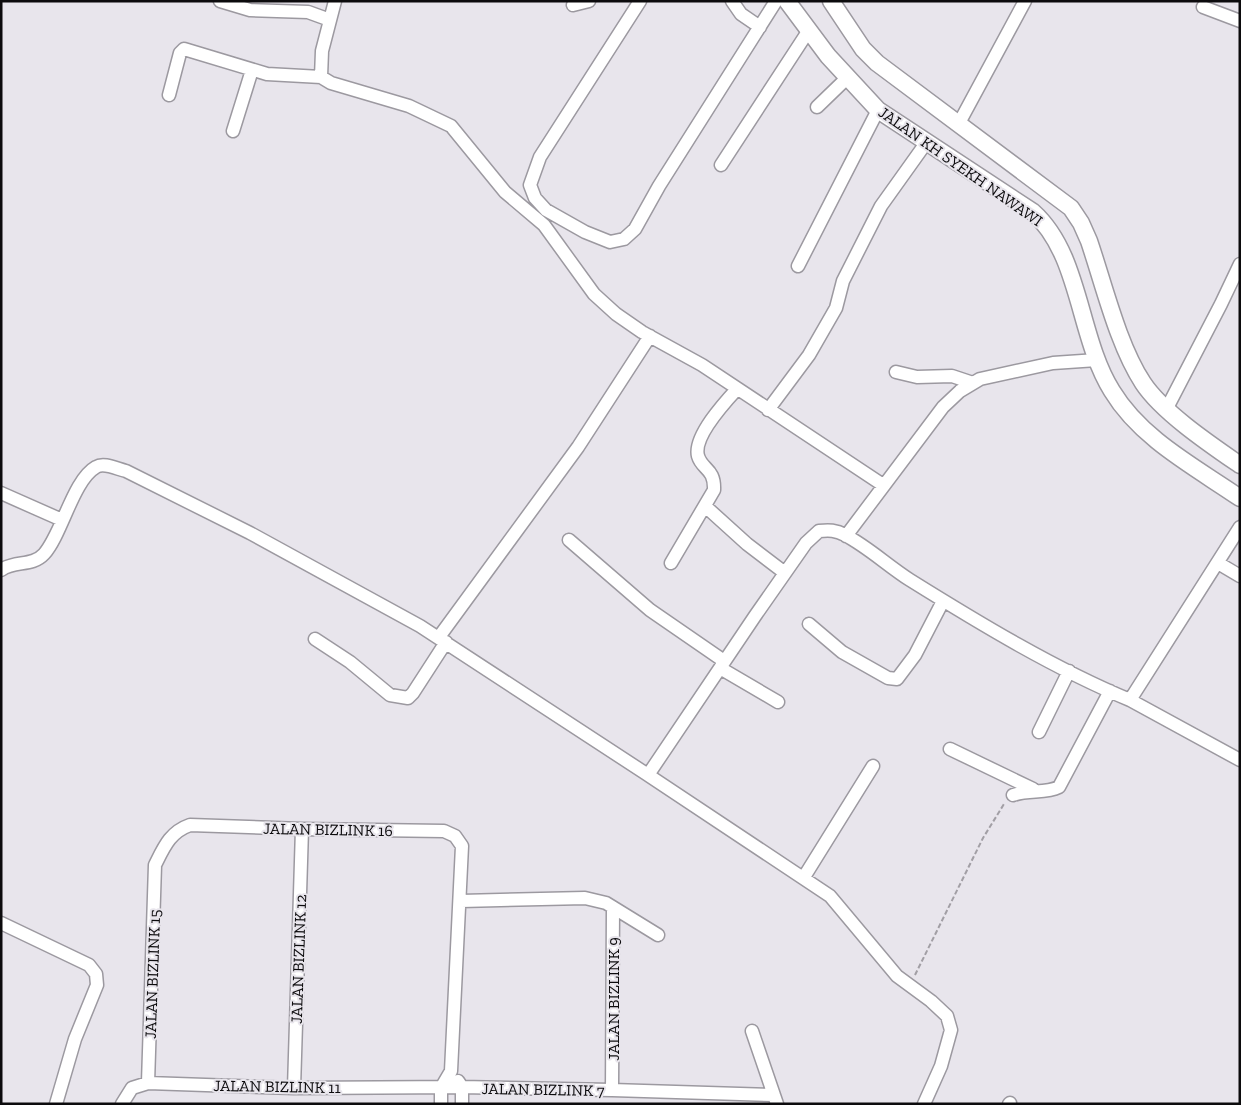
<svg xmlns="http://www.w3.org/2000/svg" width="1241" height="1105" font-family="'Zilla Slab',serif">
<rect width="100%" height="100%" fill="#e8e5ec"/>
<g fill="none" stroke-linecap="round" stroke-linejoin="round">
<defs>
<path id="minor" d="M 220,1 L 250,10 L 308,12 L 330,20
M 640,1 L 540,157 L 530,185 L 535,198 L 546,210 L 585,232 L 610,242 L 624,239 L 635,229 L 659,186 L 776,1
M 732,1 L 741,14 L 760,27
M 573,5 L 589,1
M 1203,7 L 1240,21
M 321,77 L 331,83 L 409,106 L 451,126 L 505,192 L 544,225 L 594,294 L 616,314 L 642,332 L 702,365 L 883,485
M 169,95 L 180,53 L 184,49 L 267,74 L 321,77 L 322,51 L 335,1
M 817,107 L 847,78
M 958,125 L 1025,1
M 233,131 L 252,70
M 721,165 L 809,30
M 798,266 L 878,110
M 896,372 L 917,377 L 952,376 L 973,383
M 1167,408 L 1221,304 L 1240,264
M 768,410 L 809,355 L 836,308 L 843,281 L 881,206 L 926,143
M 1,493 L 62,520
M 705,506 L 747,544 L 785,573
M 846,536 L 943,407 L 960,391 L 980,379 L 1053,363 L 1097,360
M 569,540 L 650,610 L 724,661
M 671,563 L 714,490 C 715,468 702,470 698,456 C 693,437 725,402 737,389
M 1218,563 L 1240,576
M 1,570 C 15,560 32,567 44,554 C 62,534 73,480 96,467 C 104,462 117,469 126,471 L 250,533 L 420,626 L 648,775 L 755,616 L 806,543 L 819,531 C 829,530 836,530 845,535 C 868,547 888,566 910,580 C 979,623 1055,669 1130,700 L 1240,527
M 809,624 L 842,652 L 888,678 L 897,679 L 915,655 L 943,601
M 439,637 L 578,447 L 650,336
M 315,639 L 350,662 L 390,695 L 408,698 L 413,693 L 446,642
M 720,668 L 778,702
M 1130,700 L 1240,760
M 1039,732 L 1069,671
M 950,749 L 1033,789
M 648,775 L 830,896 L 897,976 L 931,1001 L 947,1016 L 951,1030 L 941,1066 L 924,1104
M 1013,795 C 1029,789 1045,794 1059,787 L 1110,691
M 804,877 L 873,766
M 461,901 L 585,898 L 606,903 L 658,935
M 1,923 L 89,965 L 96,974 L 97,985 L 75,1039 L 56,1104
M 752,1031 L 777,1104
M 458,1081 L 462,1087 L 462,1104
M 148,1083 L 155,865 C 164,847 170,832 190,825 L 302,829 L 444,831 L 455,836 L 462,846 L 451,1071 L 441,1088 L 441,1104
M 294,1088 L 302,829
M 612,1090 L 613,908
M 122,1104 L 132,1088 L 148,1083 L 294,1088 L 462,1087 L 612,1090 L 774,1095
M 1009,1104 L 1010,1103"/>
<path id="major" d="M 787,1 L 828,56 L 878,110 L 1033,212 C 1081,255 1078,337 1112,391 C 1141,439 1195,467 1240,498
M 831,1 L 863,49 L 877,63 L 1071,208 L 1081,223 L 1089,241 C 1104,285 1118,345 1143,383 C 1162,412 1211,445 1240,465"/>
</defs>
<use href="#minor" stroke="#9c99a0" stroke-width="15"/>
<use href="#major" stroke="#9c99a0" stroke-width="19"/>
<path stroke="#a29fa5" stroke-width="2" stroke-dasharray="5 2.5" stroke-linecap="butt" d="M 915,975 L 983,838 L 1004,804"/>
<use href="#minor" stroke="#fff" stroke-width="12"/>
<use href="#major" stroke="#fff" stroke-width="16"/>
</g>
<g text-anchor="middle" stroke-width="4" stroke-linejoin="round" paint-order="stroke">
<g font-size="16" fill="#0c0b0d" stroke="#e8e5ec">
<text transform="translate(961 166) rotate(35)" y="6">JALAN KH SYEKH NAWAWI</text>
<text transform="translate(328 829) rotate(1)" y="6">JALAN BIZLINK 16</text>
<text transform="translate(298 959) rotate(-88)" y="6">JALAN BIZLINK 12</text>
<text transform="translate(152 974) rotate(-88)" y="6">JALAN BIZLINK 15</text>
<text transform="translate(613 999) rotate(-90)" y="6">JALAN BIZLINK 9</text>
<text transform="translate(277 1086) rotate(1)" y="6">JALAN BIZLINK 11</text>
<text transform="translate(543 1089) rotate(1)" y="6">JALAN BIZLINK 7</text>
</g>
</g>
<rect width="1241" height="1105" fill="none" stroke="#0c0b0d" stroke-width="5"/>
</svg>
